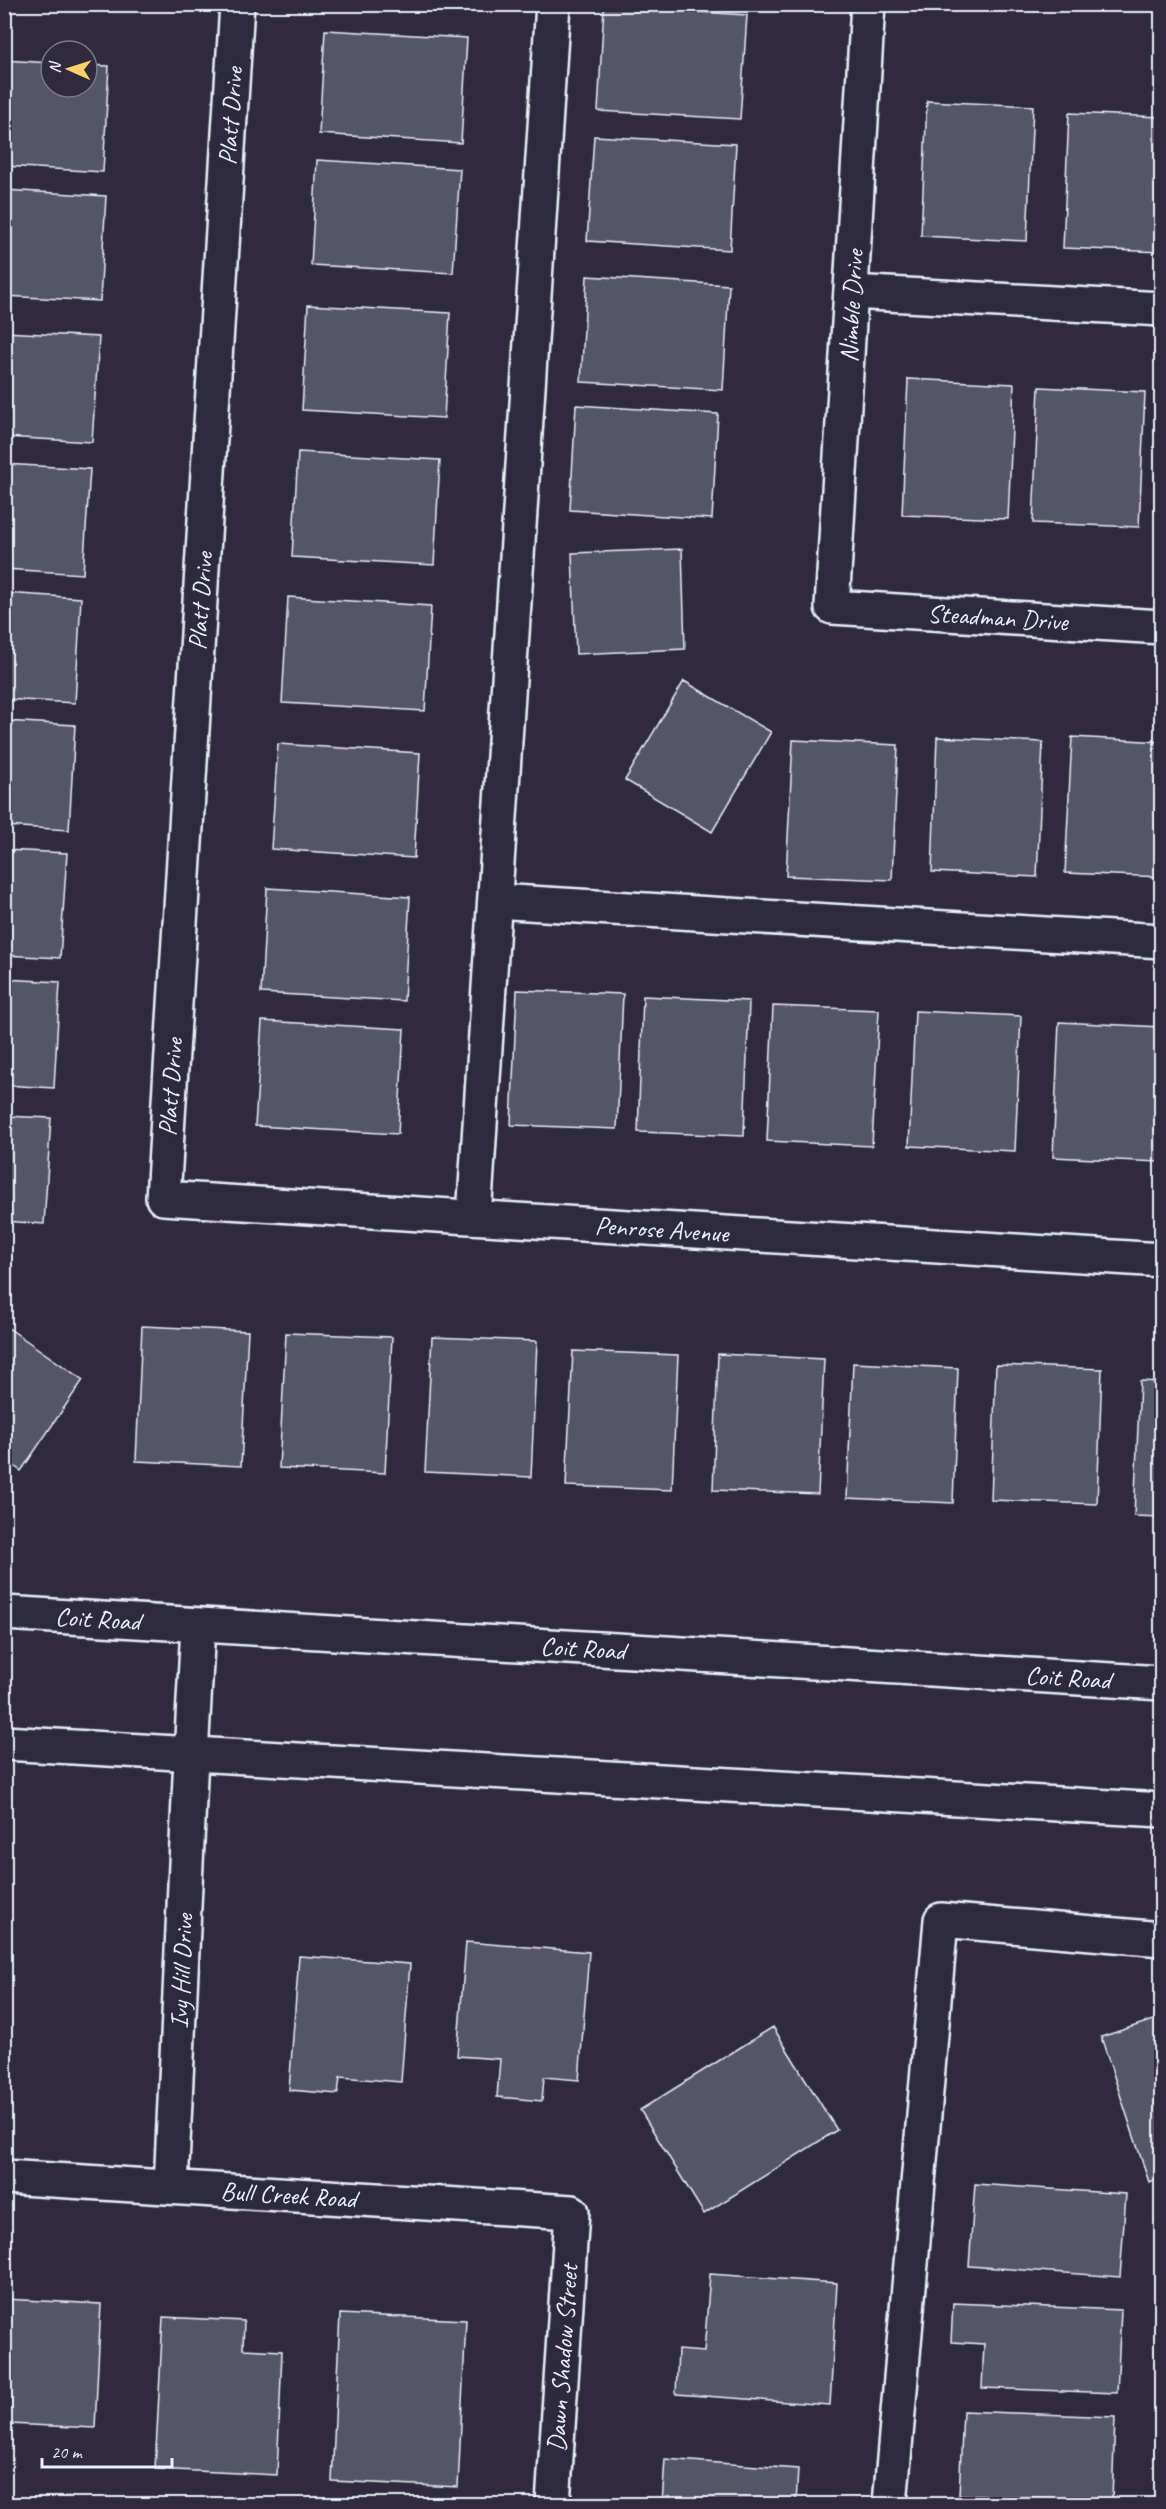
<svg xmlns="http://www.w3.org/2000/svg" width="1166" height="2509" font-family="Caveat,sans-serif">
<rect width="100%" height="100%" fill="#2f2a3d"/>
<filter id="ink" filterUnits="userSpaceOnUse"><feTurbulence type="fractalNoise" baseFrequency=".0167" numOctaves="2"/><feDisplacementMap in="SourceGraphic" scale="12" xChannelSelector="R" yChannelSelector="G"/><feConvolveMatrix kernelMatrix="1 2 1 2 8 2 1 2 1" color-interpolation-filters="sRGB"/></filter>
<g filter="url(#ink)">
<path fill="#575565" stroke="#e8f1f8" stroke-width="1.5" d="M 604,6 L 747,15 L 740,119 L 598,111 Z
M 325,30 L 467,38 L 461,143 L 319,134 Z
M 4,60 L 51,63 L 51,87 L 87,87 L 87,65 L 109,66 L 103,172 L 4,166 Z
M 927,101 L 1033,106 L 1027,241 L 921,236 Z
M 1069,113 L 1162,117 L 1162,252 L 1063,248 Z
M 594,136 L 736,144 L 730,250 L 587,241 Z
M 317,160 L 460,169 L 453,273 L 311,265 Z
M 4,190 L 106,196 L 100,301 L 4,296 Z
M 587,276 L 729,285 L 723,390 L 581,382 Z
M 308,305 L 450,313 L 444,418 L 302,410 Z
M 4,332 L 99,337 L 92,442 L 4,437 Z
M 908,379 L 1014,384 L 1008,519 L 902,515 Z
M 1039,387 L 1145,392 L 1139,527 L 1033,523 Z
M 576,405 L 718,414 L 712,519 L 570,510 Z
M 1162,441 L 1162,529 L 1158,529 Z
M 298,452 L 440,460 L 434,565 L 292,557 Z
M 4,464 L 90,469 L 83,574 L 4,569 Z
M 682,549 L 685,649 L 576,654 L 572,553 Z
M 4,593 L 81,598 L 75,703 L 4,699 Z
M 288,597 L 431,606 L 425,711 L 282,703 Z
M 684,681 L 771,732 L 712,832 L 625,780 Z
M 4,721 L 75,725 L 69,830 L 4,826 Z
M 937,737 L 1043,742 L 1037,877 L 932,872 Z
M 1072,737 L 1162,742 L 1162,877 L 1065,873 Z
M 793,740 L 898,745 L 892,880 L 786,876 Z
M 278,744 L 420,753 L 414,858 L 271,849 Z
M 4,850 L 67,853 L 60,958 L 4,955 Z
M 267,888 L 410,897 L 404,1001 L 261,993 Z
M 4,979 L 60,982 L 54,1088 L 4,1085 Z
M 517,990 L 623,994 L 617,1129 L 511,1125 Z
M 643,996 L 749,1001 L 744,1136 L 638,1132 Z
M 773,1006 L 879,1010 L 872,1146 L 767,1141 Z
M 915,1011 L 1021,1016 L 1015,1151 L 909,1146 Z
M 262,1021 L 404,1029 L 398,1134 L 255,1126 Z
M 1059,1022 L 1162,1027 L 1159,1162 L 1053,1157 Z
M 4,1116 L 51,1118 L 44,1224 L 4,1221 Z
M 4,1325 L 83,1380 L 21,1471 L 4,1459 Z
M 142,1326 L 248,1331 L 241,1466 L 136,1461 Z
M 286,1333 L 392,1337 L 385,1473 L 279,1468 Z
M 432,1337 L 537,1341 L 531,1477 L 425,1472 Z
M 573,1351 L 678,1355 L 672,1490 L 566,1486 Z
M 718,1354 L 824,1359 L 818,1494 L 713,1490 Z
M 853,1363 L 958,1368 L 953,1503 L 847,1498 Z
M 996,1365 L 1102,1369 L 1097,1504 L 991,1500 Z
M 1140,1381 L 1162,1382 L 1162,1517 L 1134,1516 Z
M 466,1942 L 589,1952 L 579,2080 L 544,2077 L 542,2101 L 497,2097 L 500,2059 L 457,2056 Z
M 299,1956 L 410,1964 L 401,2082 L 340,2077 L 338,2094 L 289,2090 Z
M 1162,2017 L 1162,2178 L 1149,2182 L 1101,2037 Z
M 773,2027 L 837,2130 L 704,2214 L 640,2110 Z
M 975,2184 L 1126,2194 L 1120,2277 L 969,2266 Z
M 710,2274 L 837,2283 L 830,2405 L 676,2394 L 678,2350 L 704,2352 Z
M 4,2299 L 101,2304 L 95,2428 L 9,2424 L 12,2366 L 4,2366 Z
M 953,2303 L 1121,2310 L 1117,2393 L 982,2388 L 984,2344 L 951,2342 Z
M 340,2314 L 466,2320 L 458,2487 L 332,2481 Z
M 163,2317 L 244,2321 L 243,2349 L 282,2351 L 277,2475 L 155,2469 Z
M 963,2411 L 1115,2417 L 1112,2500 L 959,2495 Z
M 665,2459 L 798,2469 L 796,2504 L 662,2504 Z"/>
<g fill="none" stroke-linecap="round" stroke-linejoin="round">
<defs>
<g id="minor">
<path id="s1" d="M 237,4 L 163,1198 L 1162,1260"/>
<path id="s2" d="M 868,4 L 832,607 L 1162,627"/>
<path d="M 851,292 L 1162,309"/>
<path d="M 495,901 L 1162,941"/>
<path d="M 474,1217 L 553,4"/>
<path id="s3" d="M 4,2177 L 572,2212 L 553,2504"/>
<path id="s4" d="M 171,2187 L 191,1756"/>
<path d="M 890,2504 L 941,1920 L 1162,1939"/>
</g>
<g id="major">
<path id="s5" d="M 4,1613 L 1162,1683"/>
<path d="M 4,1743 L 1162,1810"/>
<path d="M 191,1756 L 198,1626"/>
</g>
</defs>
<use href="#minor" stroke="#e8f1f8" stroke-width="38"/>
<use href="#major" stroke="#e8f1f8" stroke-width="38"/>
<use href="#minor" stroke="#2f2a3d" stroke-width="33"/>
<use href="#major" stroke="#2f2a3d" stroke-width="33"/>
</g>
</g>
<g text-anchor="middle" stroke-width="4.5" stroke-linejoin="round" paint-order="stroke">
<g font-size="26" fill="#e8f1f8" stroke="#2f2a3d">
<text transform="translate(230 116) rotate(-86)" y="9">Platt Drive</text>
<text transform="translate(851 306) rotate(-87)" y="9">Nimble Drive</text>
<text transform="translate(200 601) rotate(-86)" y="9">Platt Drive</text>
<text dy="9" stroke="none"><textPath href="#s2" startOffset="770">Steadman Drive</textPath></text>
<text transform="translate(170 1087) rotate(-86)" y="9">Platt Drive</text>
<text dy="9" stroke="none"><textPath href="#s1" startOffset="1696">Penrose Avenue</textPath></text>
<text dy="9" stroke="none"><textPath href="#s5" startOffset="94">Coit Road</textPath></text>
<text dy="9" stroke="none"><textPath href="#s5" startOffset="580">Coit Road</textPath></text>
<text dy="9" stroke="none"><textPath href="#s5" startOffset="1066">Coit Road</textPath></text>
<text dy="9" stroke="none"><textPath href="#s4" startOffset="216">Ivy Hill Drive</textPath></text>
<text dy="9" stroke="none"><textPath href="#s3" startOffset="285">Bull Creek Road</textPath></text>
<text transform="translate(562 2358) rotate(-86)" y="9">Dawn Shadow Street</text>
</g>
</g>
<rect width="1166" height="2509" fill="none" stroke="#2f2a3d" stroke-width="24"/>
<rect x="12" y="12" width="1142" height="2485" fill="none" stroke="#e8f1f8" stroke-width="2" filter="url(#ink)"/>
<g transform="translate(69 69) rotate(273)"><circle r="28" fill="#2f2a3d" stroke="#797a88" stroke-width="1.5"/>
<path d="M0-4.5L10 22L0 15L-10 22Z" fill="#ffd166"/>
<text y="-9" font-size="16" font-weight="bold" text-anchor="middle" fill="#e8f1f8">N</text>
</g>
<path d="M42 2458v9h130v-9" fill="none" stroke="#e8f1f8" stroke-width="3"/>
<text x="51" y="2458" font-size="18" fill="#e8f1f8" stroke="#2f2a3d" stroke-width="4.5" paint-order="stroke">20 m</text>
</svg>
